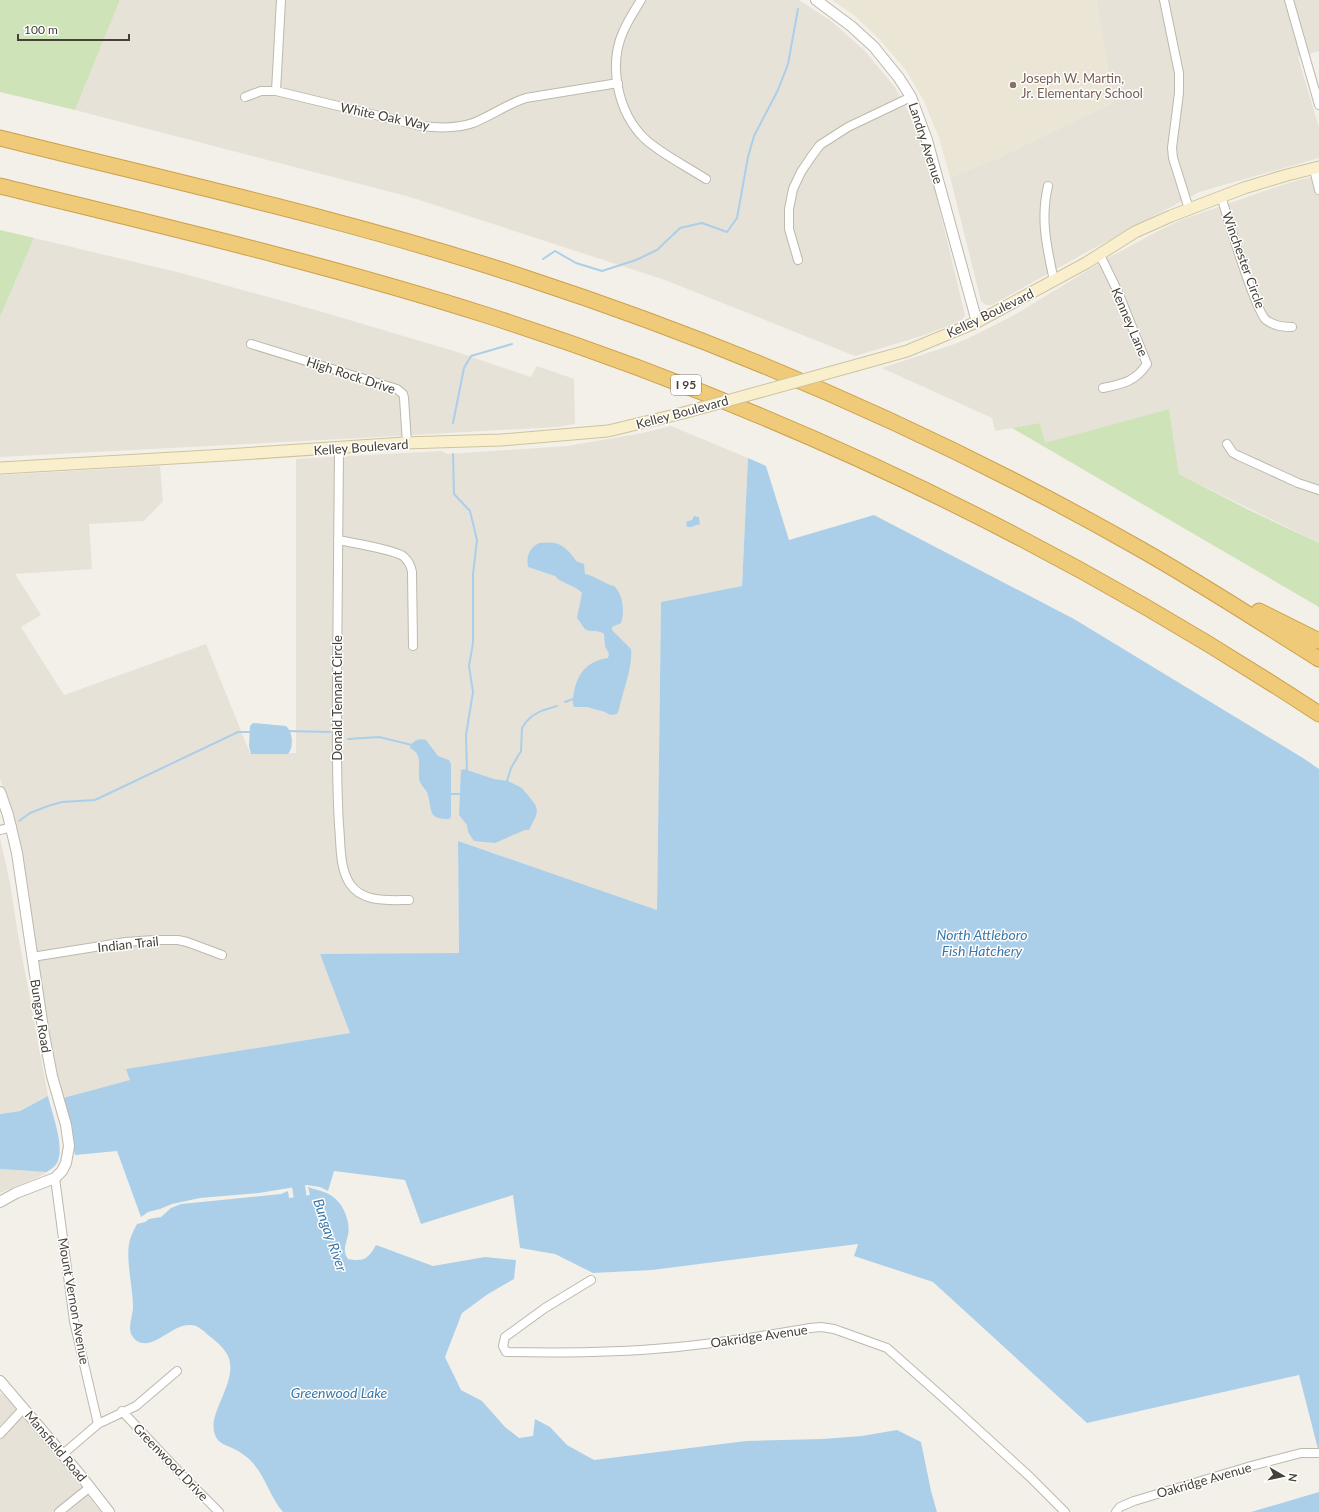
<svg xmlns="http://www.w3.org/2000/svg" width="1319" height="1512" font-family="Lato,sans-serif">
<rect width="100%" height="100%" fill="#f3f0ea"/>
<path fill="#e6e2d8" d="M 120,0 L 799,0 L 830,20 L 864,50 L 894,86 L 911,116 L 924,145 L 965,315 L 962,320 L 925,335 L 855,356 L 665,280 L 410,197 L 75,110 Z
M 1096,0 L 1319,0 L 1319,51 L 1298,57 L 1319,128 L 1319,158 L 1199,192 L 1085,253 L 992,305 L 986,305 L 981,301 L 950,177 L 996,159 L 1114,102 Z
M 1319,176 L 1319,543 L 1179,474 L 1169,409 L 1045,444 L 1040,423 L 995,431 L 992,418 L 882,368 L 955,344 L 973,336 L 1016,314 L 1108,258 L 1158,231 L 1181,220 L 1267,190 L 1298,180 Z
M 34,238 L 181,273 L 319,311 L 454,351 L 531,377 L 537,366 L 574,379 L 575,424 L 557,427 L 360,438 L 0,457 L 0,317 Z
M 671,426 L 748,458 L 742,586 L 661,602 L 657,910 L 458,841 L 459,954 L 320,954 L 351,1033 L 127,1069 L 131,1080 L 63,1098 L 49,1037 L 21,855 L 13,816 L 0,779 L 0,475 L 160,466 L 163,501 L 144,521 L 89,524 L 92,569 L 15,574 L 41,615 L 21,627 L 64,695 L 206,644 L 250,753 L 296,753 L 296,459 L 441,451 L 448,454 L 567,446 L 643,433 Z
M 0,838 L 10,883 L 18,934 L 48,1096 L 20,1111 L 0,1114 Z
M 0,1169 L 47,1172 L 43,1175 L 0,1193 Z
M 0,1393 L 9,1398 L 53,1450 L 101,1512 L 0,1512 Z"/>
<path fill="#ebe5d5" d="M 832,0 L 1096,0 L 1114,102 L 994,160 L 950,177 L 939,138 L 924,101 L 905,69 L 880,40 L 855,16 Z"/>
<path fill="#cee3b7" d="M 0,0 L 120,0 L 75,110 L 0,92 Z
M 0,230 L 34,238 L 0,317 Z
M 1169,409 L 1179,474 L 1249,510 L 1319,543 L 1319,607 L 1012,428 L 1040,423 L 1045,443 Z"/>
<path fill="#accfe9" d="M 748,458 L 766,466 L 789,540 L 874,515 L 1074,619 L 1303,758 L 1319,769 L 1319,1449 L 1318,1449 L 1299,1375 L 1087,1423 L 933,1282 L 854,1256 L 858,1244 L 652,1270 L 593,1273 L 555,1254 L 520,1248 L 513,1195 L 421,1224 L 405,1180 L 334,1171 L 328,1191 L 320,1187 L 307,1185 L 259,1193 L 200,1198 L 172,1204 L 160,1209 L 148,1212 L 141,1217 L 117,1151 L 75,1155 L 63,1098 L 130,1080 L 126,1069 L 350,1033 L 320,954 L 459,953 L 458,841 L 657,910 L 661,602 L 742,586 Z
M 694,516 L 699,517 L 700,524 L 691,527 L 687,527 L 686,522 L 692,520 Z
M 539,543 C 544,543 550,542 555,543 C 564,545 572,554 576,561 L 584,564 L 585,574 C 596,576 604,584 614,586 C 623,594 625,611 621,623 L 612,627 L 612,630 L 631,649 C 633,666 623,691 619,709 L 617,714 L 610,715 L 605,712 L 587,707 L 574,707 L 573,704 C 573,681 583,661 608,658 L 609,654 L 605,646 L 604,634 C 598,629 591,633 585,629 C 582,626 580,621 577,618 L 582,593 C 574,584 561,584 555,576 L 528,567 C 526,557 529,548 539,543 Z
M 253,723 L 286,726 C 293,732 294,747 288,754 L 251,754 L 249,746 L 250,726 Z
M 421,739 L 426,740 L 438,756 L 449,760 L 451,764 L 451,817 L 449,819 C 428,819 432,811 428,795 C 427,790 422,787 420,782 C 416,770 425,755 410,748 C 412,742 415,740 421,739 Z
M 464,769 L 494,779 L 508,781 L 522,788 L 535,804 L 537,810 L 536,816 L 529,830 L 525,830 L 495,843 L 474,841 L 468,832 L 467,825 L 459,815 L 461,770 Z
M 48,1096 C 52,1114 64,1143 58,1161 C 56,1166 51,1169 47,1172 L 0,1169 L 0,1114 L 20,1111 Z
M 308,1187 C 316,1190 325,1191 332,1196 C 343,1203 351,1222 348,1235 C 346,1244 342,1251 348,1259 C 364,1262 368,1259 376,1245 L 433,1266 L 485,1257 L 516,1260 L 514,1279 L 488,1294 L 462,1313 L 445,1357 L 461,1390 L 482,1401 L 505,1427 L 519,1438 L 533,1436 L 535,1419 L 550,1427 L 567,1445 L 594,1460 L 746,1441 L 822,1439 L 862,1436 L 897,1430 L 921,1442 L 931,1491 L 937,1512 L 283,1512 C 269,1496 265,1474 249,1459 C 244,1455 239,1451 234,1449 C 227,1445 218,1444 215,1435 C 206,1412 241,1380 227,1354 C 222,1346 215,1340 208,1335 C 203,1330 197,1325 190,1325 C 172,1324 153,1351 137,1341 C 135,1340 132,1336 131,1334 C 128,1326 133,1315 133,1307 C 133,1288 126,1261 129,1244 C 130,1237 134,1230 137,1224 L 145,1222 L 149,1219 L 161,1217 L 171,1208 L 181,1204 L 281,1194 L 288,1191 L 289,1198 L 310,1195 Z
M 1319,1492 L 1319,1512 L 1251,1512 Z"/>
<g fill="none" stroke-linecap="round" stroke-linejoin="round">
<path stroke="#accfe9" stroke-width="2" d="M 543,259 L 555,251 L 576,263 L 602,271 L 636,260 L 657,250 L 680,228 L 702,223 L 727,232 L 737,218 L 748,157 L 754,136 L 778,90 L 788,64 L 798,9
M 453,423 L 464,368 L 471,356 L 512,344
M 453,454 L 454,494 L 470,511 L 477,540 L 473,574 L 473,643 L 469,666 L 473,692 L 466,735 L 467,772
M 565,702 L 573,699
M 287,731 L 330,732
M 348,739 L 379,737 L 412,745
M 507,781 L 511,768 L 521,751 L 522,728 L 526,722 L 532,716 L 541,711 L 557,706
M 450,794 L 462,794
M 19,821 L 30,813 L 48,806 L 62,802 L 95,800 L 238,732 L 253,732"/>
<path stroke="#accfe9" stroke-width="13" d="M 296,1170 L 300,1196"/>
<defs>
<path id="minor" d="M 641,0 C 635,10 628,20 623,32 C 608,66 618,113 645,139 C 663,155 686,166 706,179
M 1164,0 L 1179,73 L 1179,93 L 1172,148 L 1173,158 L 1189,209
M 1289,0 L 1319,105
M 276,91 L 281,0
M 245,97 L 261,91 L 276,91 L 421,126 C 438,128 456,129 473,123 C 491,116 507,104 526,98 L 618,83
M 1314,169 L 1319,190
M 1048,186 C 1040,220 1047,247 1054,281
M 1221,196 C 1227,216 1255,310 1266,320 C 1275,326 1282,327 1292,327
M 1100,255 L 1118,292 L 1147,364 C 1135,382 1122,384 1103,388
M 798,260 L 789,229 L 789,209 L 793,189 L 801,172 L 811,157 L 820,145 L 848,127 L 911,97
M 251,344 L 397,389 L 403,394 L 404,398 L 407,443
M 1227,444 L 1233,453 L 1239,456 L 1298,483 L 1319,490
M 339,448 C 338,525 338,603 337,680 C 337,729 336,777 339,825 C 341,844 339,867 350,884 C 363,903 388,900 409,900
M 338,540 C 353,543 392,549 403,556 C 409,561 411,566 412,572 L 413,646
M 0,830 L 12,827
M 32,957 L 126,942 L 154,940 L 178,940 L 187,942 L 222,955
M 55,1178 L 74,1321 L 98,1424
M 591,1280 L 545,1308 L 505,1337 L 503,1346 L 506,1352 C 559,1353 613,1353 666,1348 C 715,1344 762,1336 810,1328 L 821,1327 L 834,1329 L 887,1348 L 948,1402 L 1030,1477 L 1065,1512
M 122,1411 L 182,1475 L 219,1512
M 0,1434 L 24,1408
M 63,1454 L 98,1424 L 136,1406 L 177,1371
M 59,1512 L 90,1487
M 1116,1512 L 1120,1507 L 1134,1501 L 1251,1466 L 1301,1453 L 1319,1453"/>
<path id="tertiary" d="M 816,0 L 851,26 L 874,47 L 899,78 L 911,97 L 927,140 L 977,322
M 0,792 L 8,815 L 17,853 L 44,1035 L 52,1076 L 66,1125 L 69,1146 L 66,1163 L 62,1171 L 55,1178 L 16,1193 L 0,1202
M 0,1381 L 81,1476 L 109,1512"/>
<path id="secondary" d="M 857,365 L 907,351 L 977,322 L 1086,263 L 1135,232 L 1171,216 L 1244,188 L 1287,175 L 1319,167
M 0,468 L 226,455 L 404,443 L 501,440 L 608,431 L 683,413"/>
<path id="motorway" d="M 0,138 C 176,182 354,221 526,278 C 740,348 947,439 1142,550 C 1202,584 1260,622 1319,659
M 0,186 C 162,226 326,264 486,315 C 780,409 1061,544 1319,714
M 1259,611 L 1319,641"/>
</defs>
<use href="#minor" stroke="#beb8ad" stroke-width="10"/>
<use href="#tertiary" stroke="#beb8ad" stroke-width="12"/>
<use href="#secondary" stroke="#cec39e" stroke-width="13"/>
<use href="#motorway" stroke="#cda049" stroke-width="17"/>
<use href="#minor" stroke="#fff" stroke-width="8"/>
<use href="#tertiary" stroke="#fff" stroke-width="10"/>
<use href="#secondary" stroke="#f9efcd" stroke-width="11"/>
<use href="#motorway" stroke="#efca78" stroke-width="15"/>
<defs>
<path id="secondary-bridge" d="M 683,413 L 857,365"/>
</defs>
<use href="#secondary-bridge" stroke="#cec39e" stroke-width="13" stroke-linecap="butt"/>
<use href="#secondary-bridge" stroke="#f9efcd" stroke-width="11"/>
</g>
<circle fill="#8d6e63" stroke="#fff" stroke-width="1.5" cx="1013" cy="85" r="4"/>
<g text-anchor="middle" stroke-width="3" stroke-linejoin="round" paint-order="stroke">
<rect fill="#fff" stroke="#7e7a74" stroke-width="1" x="671" y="375" width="30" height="20" rx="3"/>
<g font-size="12" font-weight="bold" fill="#464138">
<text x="686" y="389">I 95</text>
</g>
<g font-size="13" fill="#785e54" stroke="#fff" text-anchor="start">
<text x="1021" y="83">Joseph W. Martin,<tspan x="1021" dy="15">Jr. Elementary School</tspan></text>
</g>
<g font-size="13" fill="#464138" stroke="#fff">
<text transform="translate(385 116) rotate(12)" y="5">White Oak Way</text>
<text transform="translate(926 143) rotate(72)" y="5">Landry Avenue</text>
<text transform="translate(1244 260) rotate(70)" y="5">Winchester Circle</text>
<text transform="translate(990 313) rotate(-26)" y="5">Kelley Boulevard</text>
<text transform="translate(1130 322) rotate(67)" y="5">Kenney Lane</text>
<text transform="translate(351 375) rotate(18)" y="5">High Rock Drive</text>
<text transform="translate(682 412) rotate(-15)" y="5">Kelley Boulevard</text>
<text transform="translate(361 447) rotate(-4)" y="5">Kelley Boulevard</text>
<text transform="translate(337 698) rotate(-90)" y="5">Donald Tennant Circle</text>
<text transform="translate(128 944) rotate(-6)" y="5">Indian Trail</text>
<text transform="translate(41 1016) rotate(81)" y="5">Bungay Road</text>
<text transform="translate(74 1301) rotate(80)" y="5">Mount Vernon Avenue</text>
<text transform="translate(759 1336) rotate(-8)" y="5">Oakridge Avenue</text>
<text transform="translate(56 1446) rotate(50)" y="5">Mansfield Road</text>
<text transform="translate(171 1462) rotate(46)" y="5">Greenwood Drive</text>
<text transform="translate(1204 1480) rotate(-16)" y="5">Oakridge Avenue</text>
</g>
<g font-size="14" font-style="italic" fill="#3c78a7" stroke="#fff">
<text x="982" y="940">North Attleboro<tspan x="982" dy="16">Fish Hatchery</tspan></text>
<text transform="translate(330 1235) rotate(71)" y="5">Bungay River</text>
<text x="339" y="1398">Greenwood Lake</text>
</g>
</g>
<g transform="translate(1283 1476) rotate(99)" stroke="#ffffff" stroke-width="3" paint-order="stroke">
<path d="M0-3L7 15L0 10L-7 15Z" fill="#464138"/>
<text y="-6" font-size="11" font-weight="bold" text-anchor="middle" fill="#464138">N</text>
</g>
<path d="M18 34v6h111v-6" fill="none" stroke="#464138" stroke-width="2"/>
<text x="24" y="34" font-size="12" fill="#464138" stroke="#ffffff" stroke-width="3" paint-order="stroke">100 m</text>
</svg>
